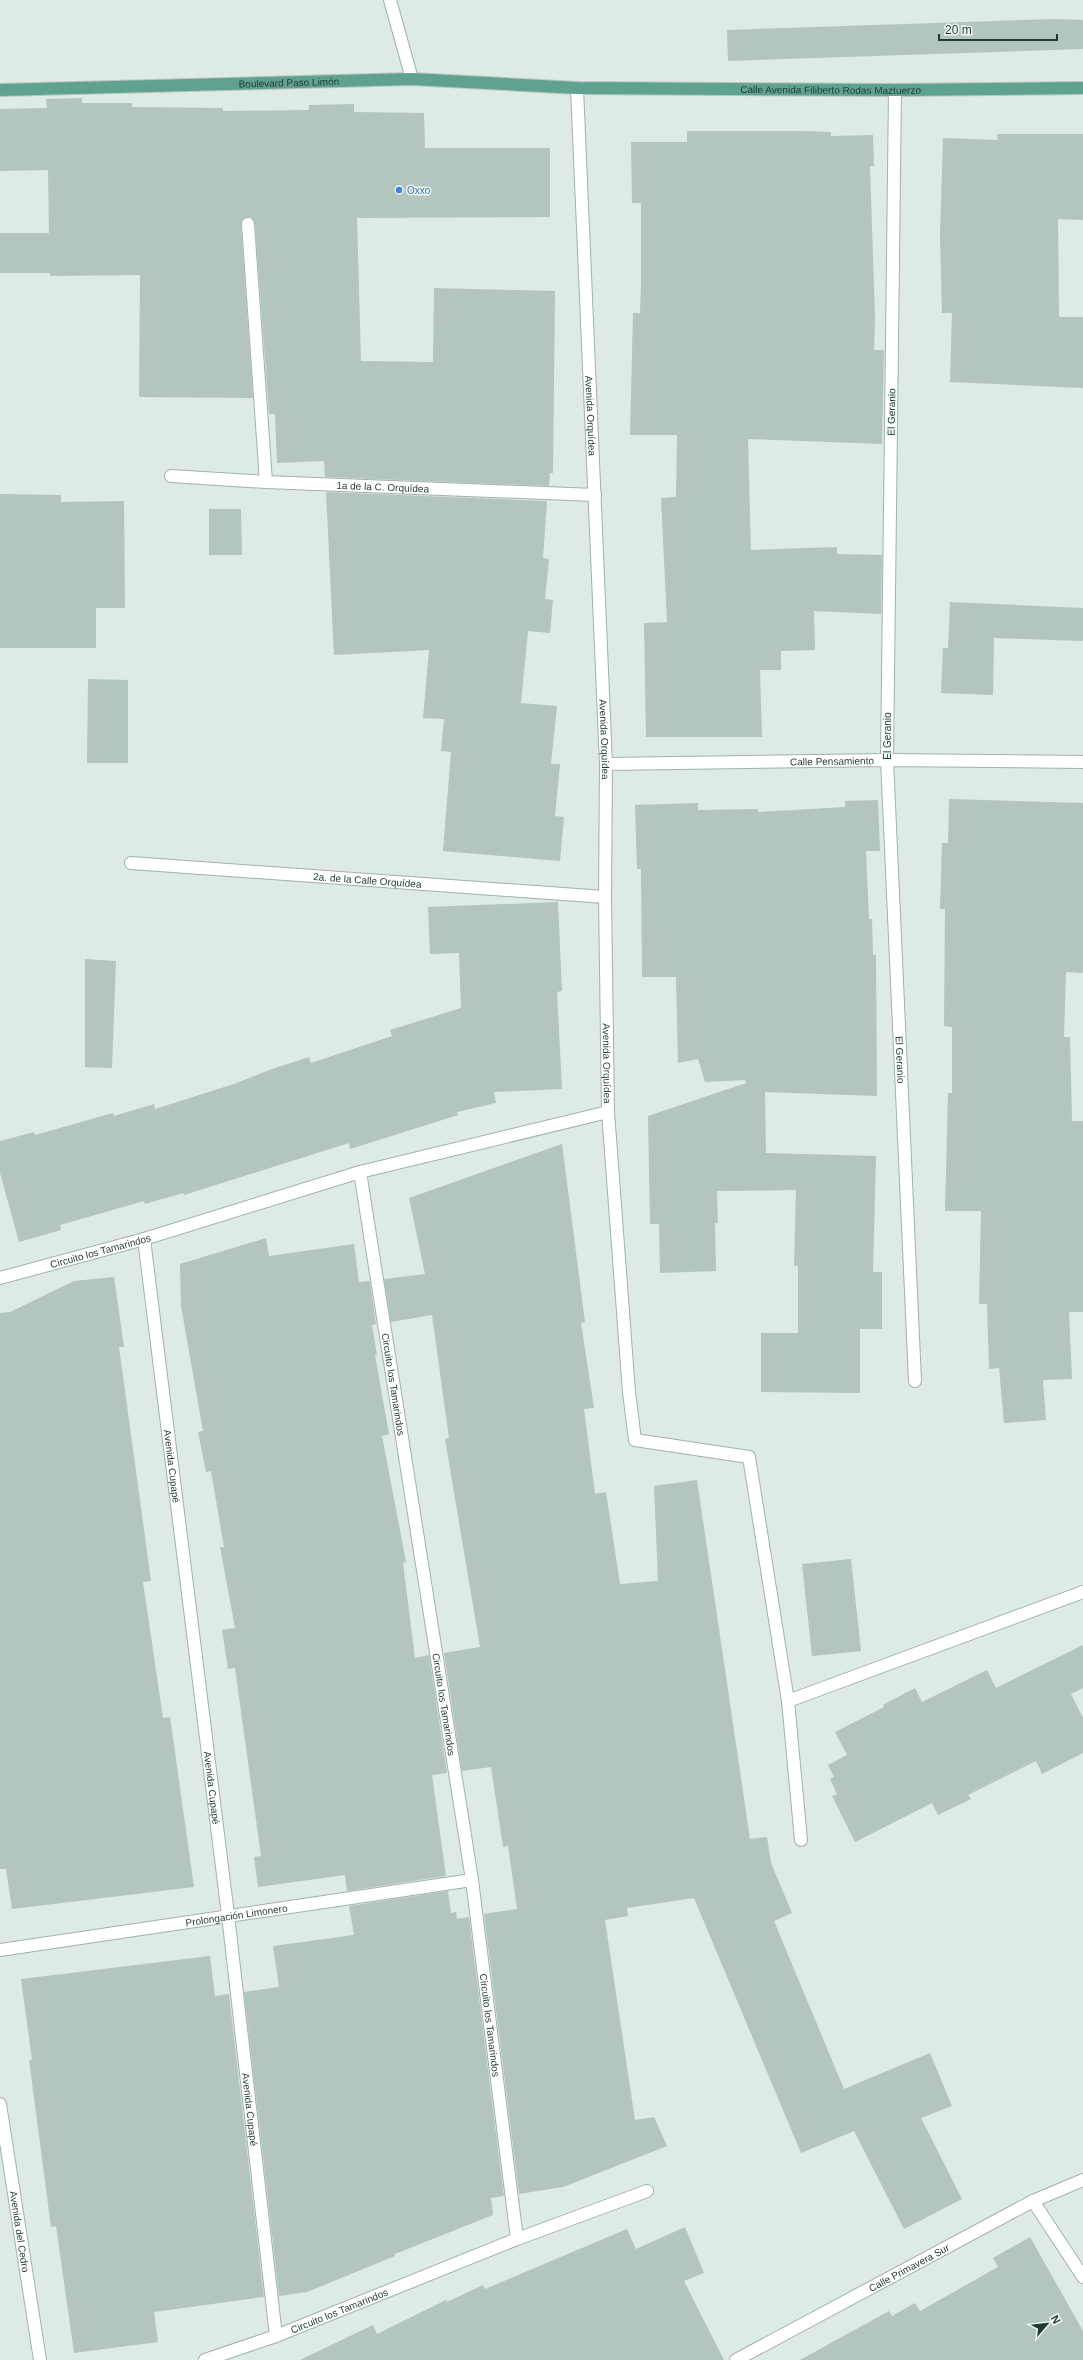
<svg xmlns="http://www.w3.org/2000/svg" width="1083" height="2360" font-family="Arial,sans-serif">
<rect width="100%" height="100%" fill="#deeae4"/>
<path fill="#b3c5bd" d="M 1053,19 L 1083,20 L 1083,49 L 728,61 L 727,30 Z
M 82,98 L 82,103 L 132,103 L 132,107 L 223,108 L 223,111 L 309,110 L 309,105 L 354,104 L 354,112 L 424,113 L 425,148 L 550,148 L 550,217 L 357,218 L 361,361 L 433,362 L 434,288 L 555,291 L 553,473 L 550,473 L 549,486 L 325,477 L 324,461 L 277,463 L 275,414 L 269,414 L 255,223 L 251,217 L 244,218 L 241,225 L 253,398 L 139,397 L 140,275 L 50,276 L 50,273 L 0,273 L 0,233 L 49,233 L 48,170 L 0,171 L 0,109 L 47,108 L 46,99 Z
M 687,131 L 805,131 L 831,132 L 831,136 L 873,135 L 874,166 L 870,166 L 875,318 L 874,350 L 884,350 L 882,444 L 748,439 L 751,550 L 837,547 L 837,554 L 882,555 L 881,614 L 814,611 L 815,650 L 781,651 L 781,670 L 760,670 L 762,737 L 646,737 L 644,623 L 667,622 L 661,498 L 676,497 L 677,435 L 630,435 L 633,313 L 640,313 L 641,285 L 641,203 L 632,203 L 631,142 L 687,142 Z
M 997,134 L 1083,134 L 1083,220 L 1058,219 L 1059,317 L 1083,317 L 1083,388 L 950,382 L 952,313 L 942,313 L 940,236 L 943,138 L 998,140 Z
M 326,492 L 547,501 L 543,558 L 549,559 L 545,599 L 553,600 L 550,633 L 528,631 L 521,703 L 557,706 L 551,764 L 560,764 L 555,816 L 564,817 L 560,861 L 443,851 L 451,752 L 441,751 L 444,719 L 423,718 L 429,650 L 334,655 Z
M 0,494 L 61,495 L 61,502 L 124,501 L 125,608 L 96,608 L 96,648 L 0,648 Z
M 209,509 L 241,509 L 242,555 L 209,555 Z
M 950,602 L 1083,608 L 1083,641 L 994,638 L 993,695 L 941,693 L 943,648 L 948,648 Z
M 88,679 L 128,680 L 128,763 L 87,763 Z
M 949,799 L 1083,803 L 1083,973 L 1066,972 L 1064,1037 L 1070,1037 L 1072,1121 L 1083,1121 L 1083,1312 L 1069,1312 L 1072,1379 L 1043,1380 L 1046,1420 L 1004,1423 L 999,1368 L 989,1369 L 987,1304 L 979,1304 L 981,1211 L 945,1211 L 948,1093 L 952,1093 L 952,1027 L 944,1026 L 945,909 L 940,909 L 942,843 L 948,843 Z
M 878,800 L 880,851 L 866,851 L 869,919 L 872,919 L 873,955 L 876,955 L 877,1096 L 765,1092 L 766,1153 L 876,1156 L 873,1272 L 882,1272 L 882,1329 L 860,1329 L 860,1393 L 761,1392 L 761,1333 L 798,1333 L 798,1266 L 794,1266 L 796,1190 L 717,1191 L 718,1223 L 715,1223 L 716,1271 L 660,1273 L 659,1224 L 650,1224 L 648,1116 L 746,1083 L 745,1080 L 705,1082 L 698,1059 L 678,1063 L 676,977 L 642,977 L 641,869 L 637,869 L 635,805 L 698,803 L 698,810 L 758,809 L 758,812 L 845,807 L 845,801 Z
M 558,902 L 562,991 L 557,992 L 562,1089 L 494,1092 L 496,1103 L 457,1112 L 458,1115 L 382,1139 L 350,1149 L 349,1143 L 184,1195 L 183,1193 L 145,1204 L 144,1201 L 60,1225 L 61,1230 L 19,1242 L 0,1173 L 0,1141 L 34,1132 L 35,1135 L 113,1113 L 114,1116 L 154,1104 L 155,1109 L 234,1084 L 272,1069 L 309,1057 L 311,1063 L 392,1036 L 390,1030 L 461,1008 L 459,953 L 430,954 L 428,907 Z
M 85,959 L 116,961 L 112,1068 L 85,1067 Z
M 562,1144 L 585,1322 L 581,1323 L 594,1408 L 584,1409 L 595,1494 L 606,1492 L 620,1584 L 658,1581 L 654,1486 L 697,1480 L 750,1839 L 767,1837 L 771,1863 L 792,1913 L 774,1921 L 844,2089 L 930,2053 L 952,2106 L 921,2118 L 962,2199 L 904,2229 L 854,2131 L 801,2153 L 694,1898 L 627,1908 L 628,1916 L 605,1920 L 635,2120 L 654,2117 L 667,2146 L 563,2187 L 519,2194 L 484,1914 L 517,1909 L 508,1846 L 503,1847 L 491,1767 L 462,1771 L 444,1653 L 480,1647 L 445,1439 L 449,1438 L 432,1315 L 391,1322 L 384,1279 L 425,1274 L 409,1198 Z
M 266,1238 L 269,1256 L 354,1244 L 359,1282 L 370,1281 L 376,1324 L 372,1325 L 377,1355 L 375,1355 L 389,1434 L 382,1436 L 406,1562 L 403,1563 L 415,1658 L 429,1655 L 447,1773 L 432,1775 L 446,1876 L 347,1891 L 345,1875 L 258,1887 L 254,1857 L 261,1856 L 235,1668 L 228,1669 L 222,1630 L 235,1628 L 220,1547 L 224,1547 L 211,1471 L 206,1472 L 198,1432 L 203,1431 L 181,1306 L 180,1264 Z
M 114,1277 L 124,1347 L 119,1347 L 151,1581 L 143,1582 L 163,1718 L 170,1717 L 194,1887 L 12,1909 L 6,1869 L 0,1869 L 0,1313 L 10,1312 L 74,1281 Z
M 851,1559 L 861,1651 L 812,1656 L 802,1564 Z
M 1083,1645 L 1083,1688 L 1071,1694 L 1083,1718 L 1083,1753 L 1042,1774 L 1036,1761 L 968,1795 L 971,1799 L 938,1815 L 932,1803 L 855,1842 L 832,1796 L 837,1794 L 830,1779 L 834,1777 L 828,1765 L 847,1755 L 835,1732 L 884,1707 L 883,1705 L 915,1688 L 922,1702 L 987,1670 L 996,1688 Z
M 448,1891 L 451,1913 L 456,1912 L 457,1919 L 469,1917 L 504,2196 L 491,2198 L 493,2215 L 395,2254 L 395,2256 L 307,2292 L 279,2296 L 244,1992 L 279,1987 L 273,1946 L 354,1935 L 349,1906 Z
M 210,1956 L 215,1996 L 229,1994 L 264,2297 L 154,2312 L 158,2342 L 74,2353 L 56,2226 L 51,2227 L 29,2060 L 32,2060 L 21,1979 Z
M 685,2227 L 704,2273 L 684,2281 L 724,2360 L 300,2360 L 373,2325 L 377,2334 L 446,2300 L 447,2302 L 483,2285 L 485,2289 L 627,2229 L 636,2249 Z
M 1030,2237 L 1083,2331 L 1083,2360 L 800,2360 L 889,2311 L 892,2316 L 915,2303 L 920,2311 L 998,2267 L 993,2258 Z"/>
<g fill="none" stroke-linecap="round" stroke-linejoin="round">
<defs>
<g id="minor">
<path d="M 390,0 L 412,79"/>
<path id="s1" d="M 577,88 L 606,764 L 605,897 L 608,1112 L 629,1392 L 635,1440 L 749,1457 L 788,1701 L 801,1840"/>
<path id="s2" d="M 895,90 L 887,760 L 915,1381"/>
<path d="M 248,224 L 266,482"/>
<path id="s3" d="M 171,476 L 266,482 L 595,495"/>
<path id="s4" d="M 606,764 L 887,760 L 1083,762"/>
<path id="s5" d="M 131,863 L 605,897"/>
<path id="s6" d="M 360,1172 L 472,1880 L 517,2239"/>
<path id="s7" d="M 144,1239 L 228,1915 L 276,2336"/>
<path id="s8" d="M 0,1278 L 144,1239 L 360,1172 L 608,1112"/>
<path d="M 788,1701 L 1083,1592"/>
<path id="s9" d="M 0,1950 L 472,1880"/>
<path id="s10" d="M 0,2104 L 40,2360"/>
<path d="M 1033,2201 L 1083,2277"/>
<path id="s11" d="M 205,2360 L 276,2336 L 517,2239 L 647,2191"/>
<path id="s12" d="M 736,2360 L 1033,2201 L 1083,2180"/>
</g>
<g id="major">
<path id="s13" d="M 0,90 L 412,79 L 577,88 L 895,90 L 1083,88"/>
</g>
</defs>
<use href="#minor" stroke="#a1b2ab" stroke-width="14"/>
<use href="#major" stroke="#bcc4c2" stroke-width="14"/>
<use href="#minor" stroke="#fff" stroke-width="12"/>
<use href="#major" stroke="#60a290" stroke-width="12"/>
</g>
<circle fill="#3f7fe0" stroke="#eef7f2" stroke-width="1.5" cx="399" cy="190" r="4"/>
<g text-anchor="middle" stroke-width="3" stroke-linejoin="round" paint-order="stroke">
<g font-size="10" fill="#1f3a32" stroke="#eef7f2">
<text dy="4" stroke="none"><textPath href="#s13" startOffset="289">Boulevard Paso Limón</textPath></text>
<text dy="4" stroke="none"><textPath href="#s13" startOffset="831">Calle Avenida Filiberto Rodas Maztuerzo</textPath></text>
<text transform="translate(891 412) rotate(-89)" y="4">El Geranio</text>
<text dy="4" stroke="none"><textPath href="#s1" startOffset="328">Avenida Orquídea</textPath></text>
<text dy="4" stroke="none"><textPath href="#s3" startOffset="212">1a de la C. Orquídea</textPath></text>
<text transform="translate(887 736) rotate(-90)" y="4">El Geranio</text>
<text dy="4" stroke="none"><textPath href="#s1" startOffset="652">Avenida Orquídea</textPath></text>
<text dy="4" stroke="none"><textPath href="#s4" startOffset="226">Calle Pensamiento</textPath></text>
<text dy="4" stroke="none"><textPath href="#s5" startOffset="237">2a. de la Calle Orquídea</textPath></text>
<text dy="4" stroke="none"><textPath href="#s2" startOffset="970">El Geranio</textPath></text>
<text dy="4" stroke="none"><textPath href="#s1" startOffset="976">Avenida Orquídea</textPath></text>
<text dy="4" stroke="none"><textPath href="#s8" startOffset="104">Circuito los Tamarindos</textPath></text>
<text dy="4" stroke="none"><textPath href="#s6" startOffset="215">Circuito los Tamarindos</textPath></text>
<text dy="4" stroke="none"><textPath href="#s7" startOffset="229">Avenida Cupapé</textPath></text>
<text dy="4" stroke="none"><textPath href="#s6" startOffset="539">Circuito los Tamarindos</textPath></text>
<text dy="4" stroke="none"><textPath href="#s7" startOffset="553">Avenida Cupapé</textPath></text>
<text dy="4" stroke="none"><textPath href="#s9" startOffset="239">Prolongación Limonero</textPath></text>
<text dy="4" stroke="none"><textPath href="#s6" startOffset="863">Circuito los Tamarindos</textPath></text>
<text dy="4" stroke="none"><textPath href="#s7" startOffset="877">Avenida Cupapé</textPath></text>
<text dy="4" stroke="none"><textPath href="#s10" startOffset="129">Avenida del Cedro</textPath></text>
<text dy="4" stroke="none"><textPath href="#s12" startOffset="196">Calle Primavera Sur</textPath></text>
<text dy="4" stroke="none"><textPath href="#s11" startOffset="143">Circuito los Tamarindos</textPath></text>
</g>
<g font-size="10" fill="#366cbe" stroke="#eef7f2" text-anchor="start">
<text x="407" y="194">Oxxo</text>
</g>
</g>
<g transform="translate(1047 2324) rotate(62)" stroke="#eef7f2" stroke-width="3" paint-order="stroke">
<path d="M0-3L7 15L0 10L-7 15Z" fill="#1f3a32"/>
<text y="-6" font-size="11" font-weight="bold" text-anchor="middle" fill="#1f3a32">N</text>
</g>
<path d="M939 34v6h118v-6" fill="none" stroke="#1f3a32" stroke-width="2"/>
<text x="945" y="34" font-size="12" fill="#1f3a32" stroke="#eef7f2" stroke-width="3" paint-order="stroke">20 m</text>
</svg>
